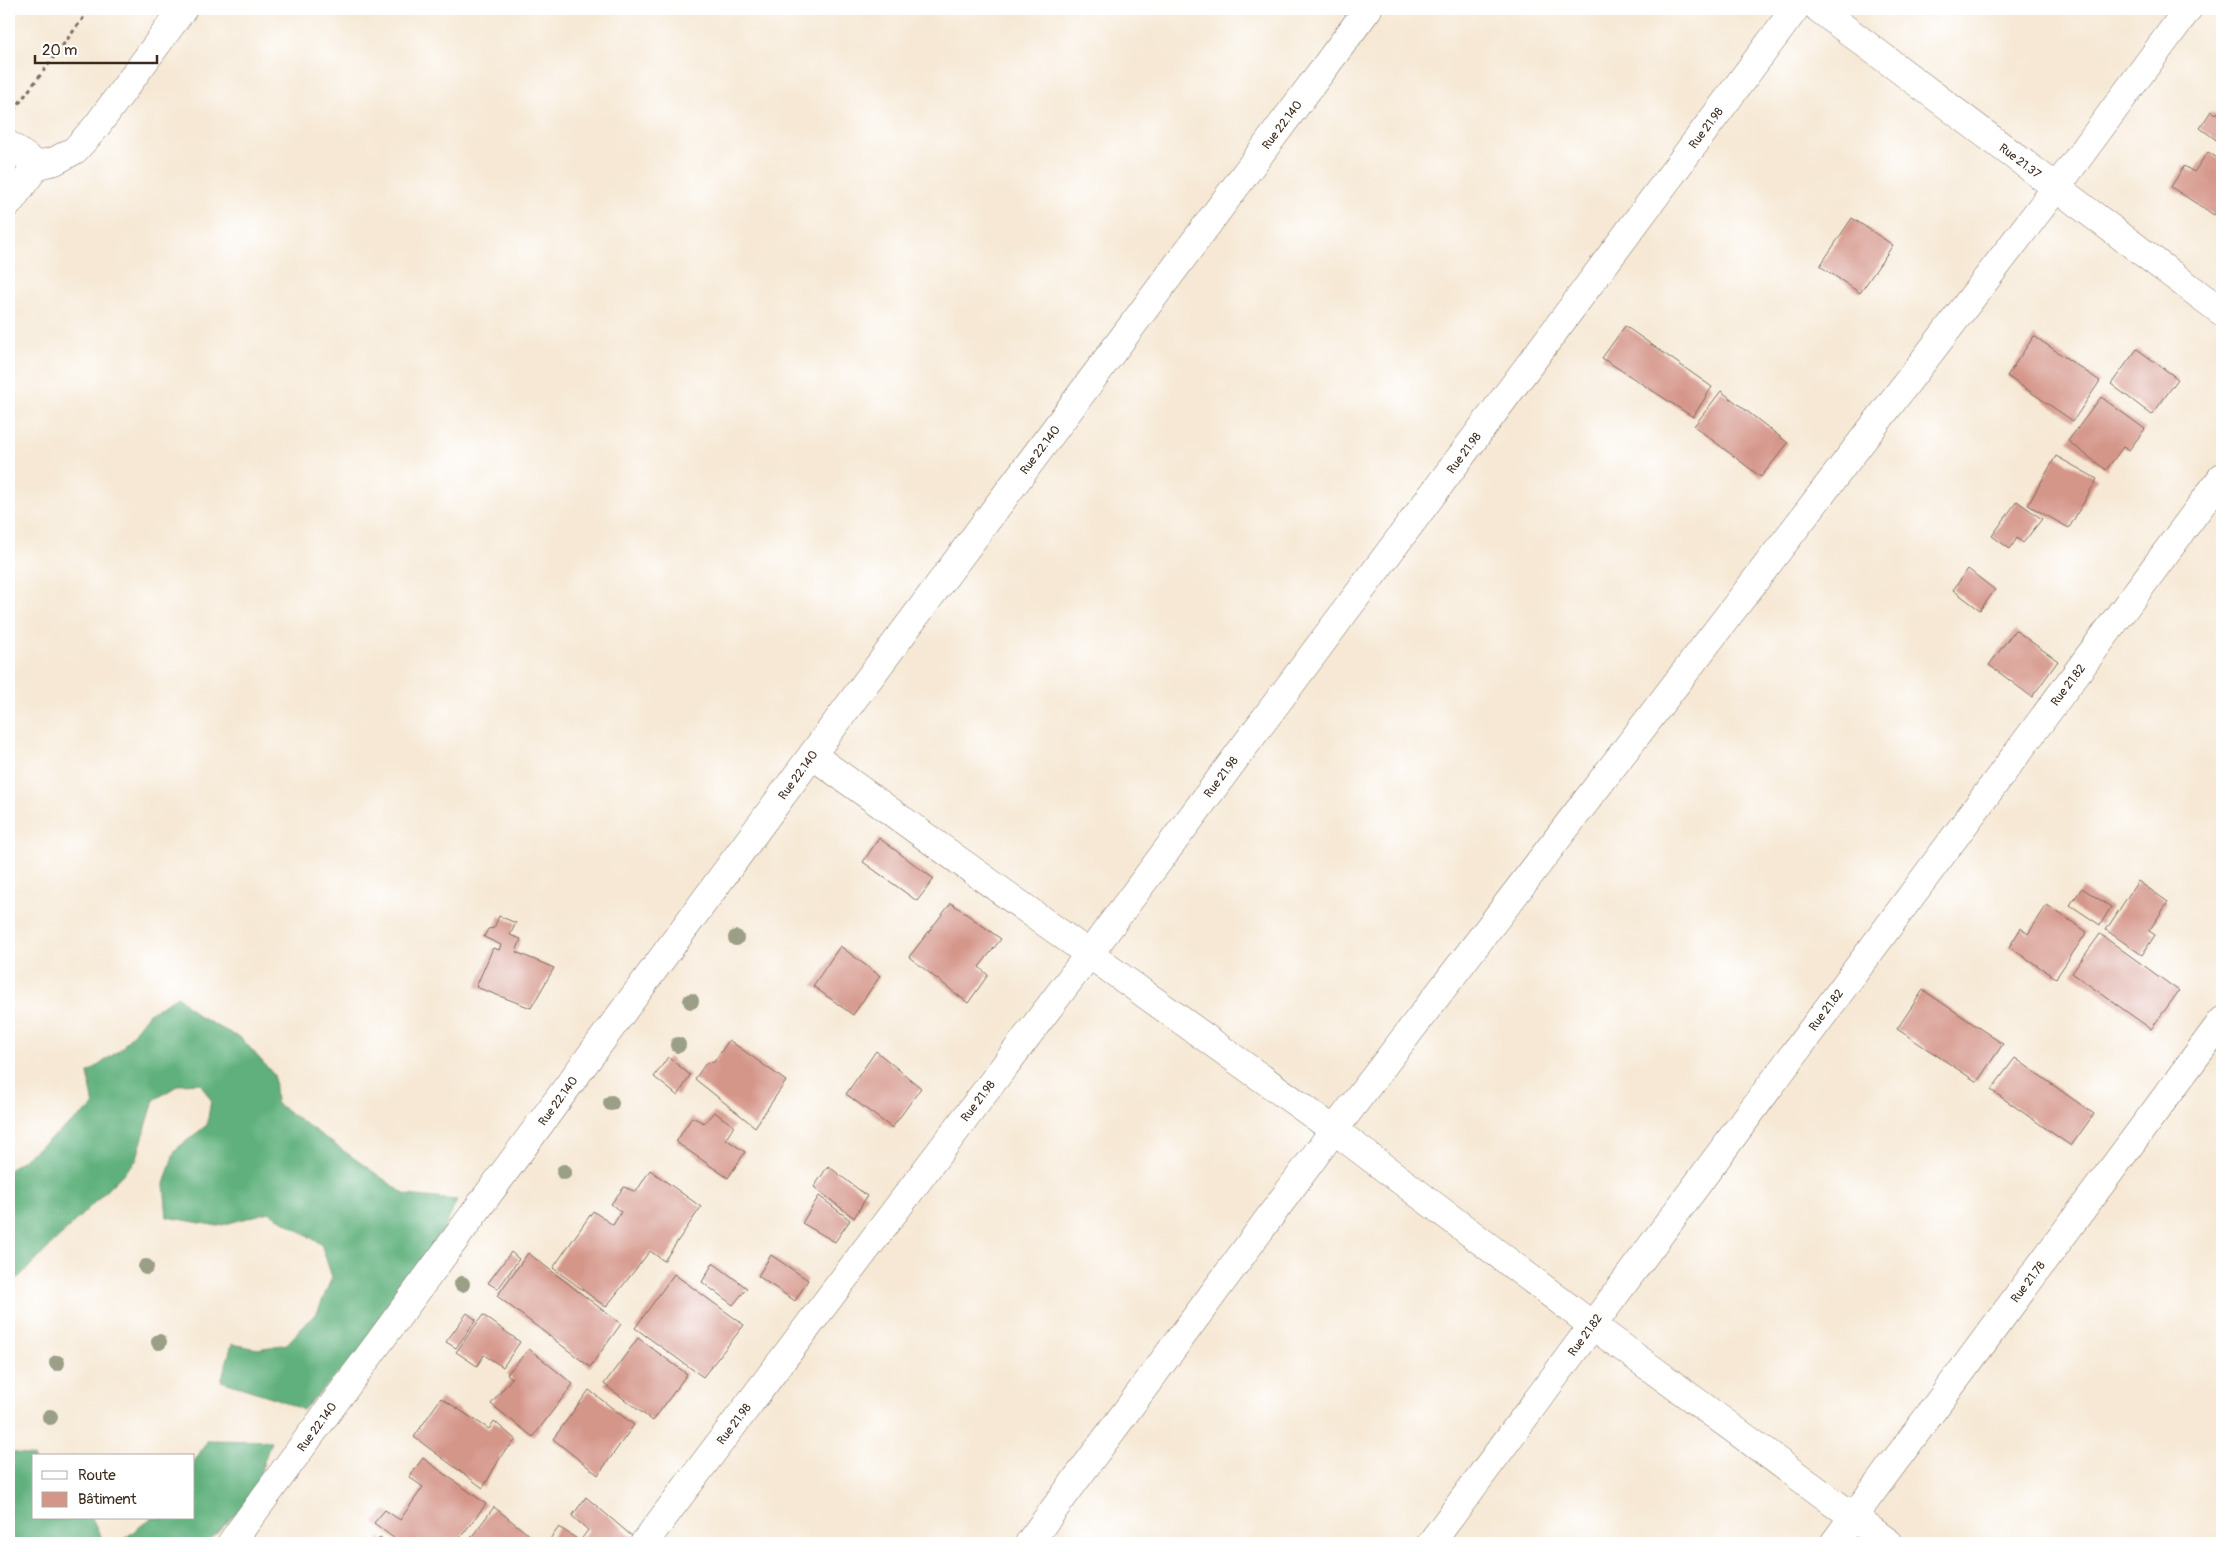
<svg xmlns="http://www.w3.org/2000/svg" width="2231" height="1552" font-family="Pangolin,sans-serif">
<rect width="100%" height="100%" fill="#fff"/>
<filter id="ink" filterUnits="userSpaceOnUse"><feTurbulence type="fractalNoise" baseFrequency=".02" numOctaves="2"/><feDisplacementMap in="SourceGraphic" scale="10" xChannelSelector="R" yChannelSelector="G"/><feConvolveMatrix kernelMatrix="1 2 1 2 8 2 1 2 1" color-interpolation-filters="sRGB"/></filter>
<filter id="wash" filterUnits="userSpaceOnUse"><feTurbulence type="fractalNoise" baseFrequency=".0096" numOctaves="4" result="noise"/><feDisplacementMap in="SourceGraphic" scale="20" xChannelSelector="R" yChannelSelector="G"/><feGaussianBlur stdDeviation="1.12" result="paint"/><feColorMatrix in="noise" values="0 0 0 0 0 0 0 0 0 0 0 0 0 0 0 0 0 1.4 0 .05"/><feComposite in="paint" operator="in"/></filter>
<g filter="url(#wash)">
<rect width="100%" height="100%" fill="#f6e8d4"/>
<path fill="#5fb07c" stroke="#4d6d4d" d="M 178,996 L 198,1016 L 242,1039 L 274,1075 L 276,1103 L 406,1195 L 457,1200 L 435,1251 L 360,1351 L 303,1410 L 278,1399 L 221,1381 L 232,1344 L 258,1349 L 287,1344 L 318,1311 L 332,1277 L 321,1244 L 269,1212 L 218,1226 L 167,1217 L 164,1184 L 175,1150 L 207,1125 L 211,1100 L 200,1083 L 180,1084 L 154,1100 L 136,1161 L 9,1287 L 9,1170 L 94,1106 L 88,1073 L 121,1049 L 149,1013 Z
M 208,1440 L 271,1441 L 252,1497 L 207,1543 L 119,1543 L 151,1518 L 194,1518 L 194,1462 Z
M 9,1451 L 34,1457 L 34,1518 L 92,1518 L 104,1543 L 9,1543 Z"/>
<g id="blocks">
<path fill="#d5968a" d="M 2222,107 L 2222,144 L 2200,128 L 2211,111 L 2217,114 Z
M 2208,152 L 2222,161 L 2222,202 L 2214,215 L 2171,187 L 2184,166 L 2194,172 Z
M 1852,218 L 1893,245 L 1860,293 L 1820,266 Z
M 1625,326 L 1712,387 L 1693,417 L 1602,358 Z
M 2034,336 L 2100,381 L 2073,421 L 2007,376 Z
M 2137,349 L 2178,379 L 2152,415 L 2111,384 Z
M 1721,391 L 1788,443 L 1761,477 L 1694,426 Z
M 2101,397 L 2145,429 L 2129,450 L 2123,447 L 2106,470 L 2068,441 Z
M 2056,456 L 2097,479 L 2069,528 L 2028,505 Z
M 2017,501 L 2042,519 L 2023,543 L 2017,538 L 2010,549 L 1992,536 Z
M 1968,569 L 1995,590 L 1980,610 L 1953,590 Z
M 2015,630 L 2058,661 L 2032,697 L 1989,665 Z
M 879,838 L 934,879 L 917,901 L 863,862 Z
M 2138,881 L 2168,902 L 2149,931 L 2155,935 L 2142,955 L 2106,930 Z
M 2082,888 L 2111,907 L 2100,925 L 2070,905 Z
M 951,903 L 1001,939 L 979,967 L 988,975 L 968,1003 L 909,957 Z
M 2047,905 L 2087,932 L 2056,978 L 2009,947 L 2021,928 L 2028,934 Z
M 499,916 L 516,923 L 510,935 L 521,939 L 516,952 L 554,968 L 531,1008 L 476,987 L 493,948 L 499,950 L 501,945 L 484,937 L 488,929 L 494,928 Z
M 2100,934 L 2179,991 L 2151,1029 L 2072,973 Z
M 840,946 L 880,976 L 853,1015 L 813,986 Z
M 1923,990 L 2003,1044 L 1977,1082 L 1897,1029 Z
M 729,1040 L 786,1081 L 755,1127 L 695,1079 L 706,1063 L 714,1062 Z
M 876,1051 L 921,1088 L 892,1128 L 846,1094 Z
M 668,1057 L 690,1075 L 678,1096 L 654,1077 Z
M 2015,1058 L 2094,1114 L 2071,1146 L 1991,1090 Z
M 714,1112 L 734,1126 L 726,1139 L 745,1152 L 728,1178 L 676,1142 L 692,1117 L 704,1123 Z
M 828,1166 L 867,1196 L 854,1218 L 814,1187 Z
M 650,1170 L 701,1207 L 664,1261 L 650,1251 L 606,1307 L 553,1268 L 593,1211 L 613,1225 L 621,1212 L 611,1204 L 624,1187 L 636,1192 Z
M 819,1196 L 850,1220 L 835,1242 L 802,1223 Z
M 511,1252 L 519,1259 L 498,1289 L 488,1283 Z
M 528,1253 L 621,1324 L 590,1367 L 497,1296 Z
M 771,1255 L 808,1280 L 795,1301 L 758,1276 Z
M 713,1263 L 747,1288 L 733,1305 L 702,1282 Z
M 674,1274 L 744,1325 L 703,1377 L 635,1328 Z
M 467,1313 L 476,1320 L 456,1348 L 446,1342 Z
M 483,1315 L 520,1342 L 503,1367 L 484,1355 L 477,1366 L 456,1352 Z
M 638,1338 L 687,1374 L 653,1421 L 604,1384 Z
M 529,1349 L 573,1384 L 533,1437 L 491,1404 L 512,1378 L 507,1374 Z
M 589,1390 L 634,1425 L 598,1475 L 553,1439 Z
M 441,1398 L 489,1429 L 494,1421 L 516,1440 L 503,1453 L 483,1488 L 414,1437 Z
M 423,1458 L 486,1504 L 456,1543 L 400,1543 L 374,1523 L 385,1510 L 400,1520 L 423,1487 L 409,1477 Z
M 586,1497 L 633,1537 L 628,1543 L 547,1543 L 559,1527 L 580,1541 L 588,1530 L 572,1516 Z
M 494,1507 L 539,1543 L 467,1543 Z
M 380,1537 L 388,1543 L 376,1543 Z"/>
</g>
</g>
<g filter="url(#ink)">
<use href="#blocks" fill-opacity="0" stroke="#7c6c5e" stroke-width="1"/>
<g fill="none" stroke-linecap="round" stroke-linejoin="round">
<defs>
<path id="minor" d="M 1819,9 L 2222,312
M 9,145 L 37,165
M 9,203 L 37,165 L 55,161 L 75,150 L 96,127 L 183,9
M 812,755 L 1334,1130 L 1592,1325 L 1889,1543
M 231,1543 L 812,755 L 1368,9
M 644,1543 L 1090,953 L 1795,9
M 1029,1543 L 1334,1130 L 2056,188 L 2188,9
M 1431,1543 L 2222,477
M 1834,1543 L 2222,1021"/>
</defs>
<use href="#minor" stroke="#7c6c5e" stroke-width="29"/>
<path stroke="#7c6c5e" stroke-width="3" stroke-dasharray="4 4" stroke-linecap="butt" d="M 14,110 L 90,9"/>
<use href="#minor" stroke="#fff" stroke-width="28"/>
</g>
<g fill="#9a9f86">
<circle cx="736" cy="938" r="8"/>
<circle cx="691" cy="1001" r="8"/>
<circle cx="678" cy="1045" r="8"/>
<circle cx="611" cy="1103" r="8"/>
<circle cx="564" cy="1172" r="8"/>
<circle cx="146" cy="1267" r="8"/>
<circle cx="462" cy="1284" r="8"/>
<circle cx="159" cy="1342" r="8"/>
<circle cx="57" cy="1363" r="8"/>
<circle cx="50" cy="1417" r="8"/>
</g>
</g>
<g text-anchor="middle" stroke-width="5" stroke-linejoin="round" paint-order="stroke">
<g font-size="12" fill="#3b2a1e" stroke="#fff">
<text transform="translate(1282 125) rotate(-53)" y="4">Rue 22.140</text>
<text transform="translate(1706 128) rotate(-53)" y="4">Rue 21.98</text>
<text transform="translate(2020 161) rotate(37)" y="4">Rue 21.37</text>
<text transform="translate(1040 450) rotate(-53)" y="4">Rue 22.140</text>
<text transform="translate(1464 453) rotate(-53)" y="4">Rue 21.98</text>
<text transform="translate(2068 685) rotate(-53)" y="4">Rue 21.82</text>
<text transform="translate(798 775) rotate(-54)" y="4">Rue 22.140</text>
<text transform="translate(1221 777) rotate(-53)" y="4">Rue 21.98</text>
<text transform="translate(1826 1010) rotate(-53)" y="4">Rue 21.82</text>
<text transform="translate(558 1101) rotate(-54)" y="4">Rue 22.140</text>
<text transform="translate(978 1101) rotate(-53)" y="4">Rue 21.98</text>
<text transform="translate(2028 1282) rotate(-53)" y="4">Rue 21.78</text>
<text transform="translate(1585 1335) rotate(-54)" y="4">Rue 21.82</text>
<text transform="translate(734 1424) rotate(-53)" y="4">Rue 21.98</text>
<text transform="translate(317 1427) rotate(-54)" y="4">Rue 22.140</text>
</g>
</g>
<rect width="2231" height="1552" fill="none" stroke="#fff" stroke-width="30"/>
<rect x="32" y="1454" width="162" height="65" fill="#ffffff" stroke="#b1aaa5"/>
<rect x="42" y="1471" width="25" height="8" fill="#ffffff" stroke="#b1aaa5"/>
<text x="78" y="1480" font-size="15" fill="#3b2a1e">Route</text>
<rect x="42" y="1492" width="25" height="15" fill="#d5968a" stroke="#b1aaa5"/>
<text x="78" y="1504" font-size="15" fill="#3b2a1e">Bâtiment</text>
<path d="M35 55v8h122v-8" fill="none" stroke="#3b2a1e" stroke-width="2.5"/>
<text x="42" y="55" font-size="15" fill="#3b2a1e" stroke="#ffffff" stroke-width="4" paint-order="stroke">20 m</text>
</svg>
